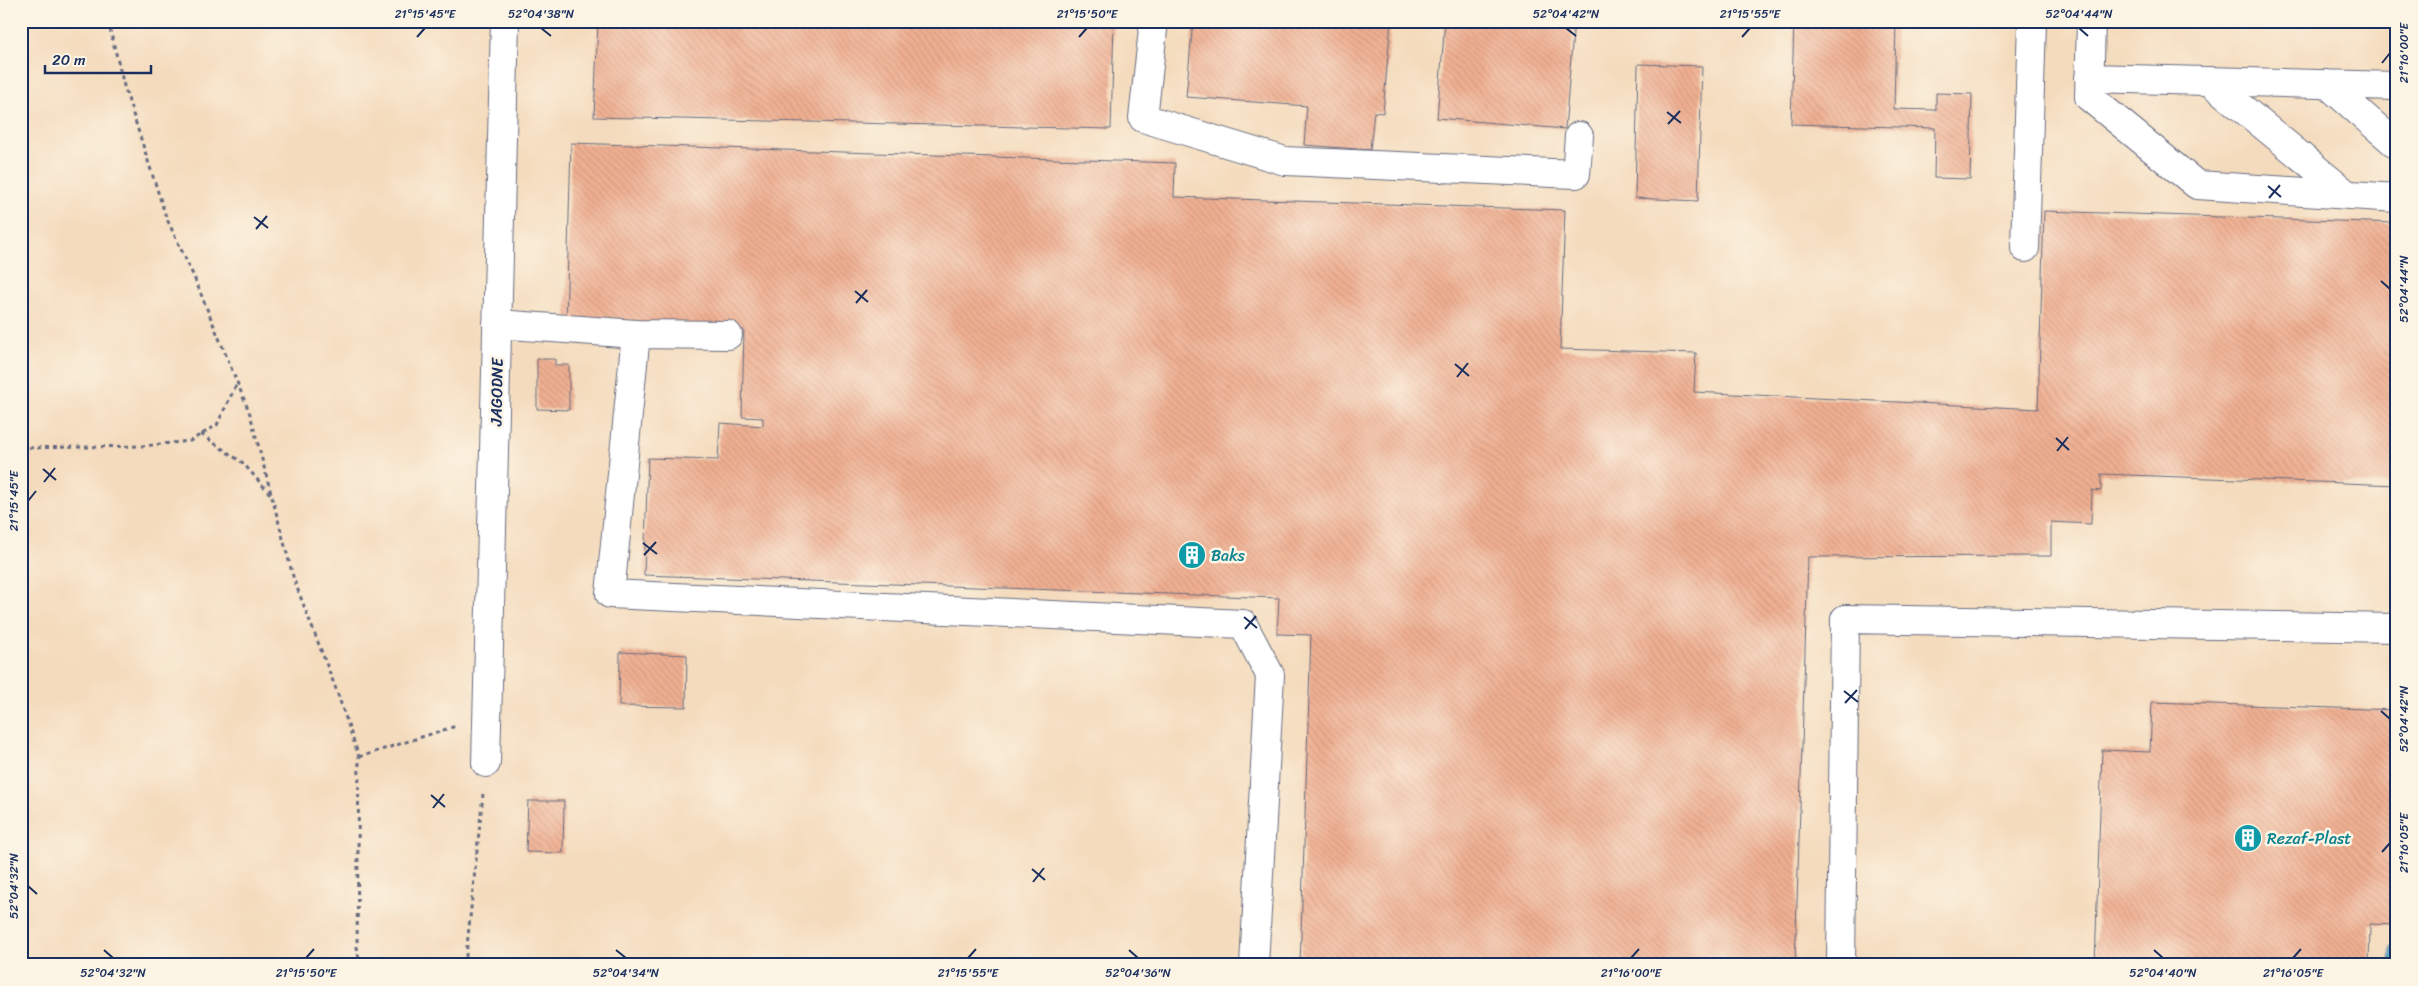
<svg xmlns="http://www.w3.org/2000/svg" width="2418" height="986" font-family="Sriracha,sans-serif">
<defs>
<pattern id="water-ripples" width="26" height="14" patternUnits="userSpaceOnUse" patternTransform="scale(1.25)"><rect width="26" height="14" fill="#4aa6c8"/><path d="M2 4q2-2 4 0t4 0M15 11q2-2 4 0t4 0" fill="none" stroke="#3d88a6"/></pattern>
<pattern id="building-back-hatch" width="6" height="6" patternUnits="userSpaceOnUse" patternTransform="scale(1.25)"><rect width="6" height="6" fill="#f0af91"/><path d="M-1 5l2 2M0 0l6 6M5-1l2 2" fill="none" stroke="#cd977f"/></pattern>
</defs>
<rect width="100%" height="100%" fill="#fcf5e5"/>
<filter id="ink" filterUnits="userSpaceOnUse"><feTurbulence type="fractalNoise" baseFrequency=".02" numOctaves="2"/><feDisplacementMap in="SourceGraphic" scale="10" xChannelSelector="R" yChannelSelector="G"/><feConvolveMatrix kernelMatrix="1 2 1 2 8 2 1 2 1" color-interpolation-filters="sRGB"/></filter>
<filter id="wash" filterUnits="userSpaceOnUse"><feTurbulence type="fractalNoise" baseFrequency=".0096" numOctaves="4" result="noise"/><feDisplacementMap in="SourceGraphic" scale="20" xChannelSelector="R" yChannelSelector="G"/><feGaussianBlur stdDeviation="1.12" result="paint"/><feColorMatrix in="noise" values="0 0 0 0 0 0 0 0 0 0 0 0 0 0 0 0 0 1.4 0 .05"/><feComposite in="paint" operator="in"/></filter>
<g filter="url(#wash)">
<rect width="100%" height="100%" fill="#f4dbbd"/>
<path fill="url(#water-ripples)" stroke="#326a93" d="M 2391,946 L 2397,947 L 2397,965 L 2390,965 Z"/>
<g id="blocks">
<path fill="url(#building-back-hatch)" d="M 598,21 L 1114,21 L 1111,129 L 594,117 Z
M 1193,21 L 1391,21 L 1383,113 L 1374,112 L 1370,150 L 1304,145 L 1307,106 L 1186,97 Z
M 1445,21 L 1574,21 L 1565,129 L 1437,118 Z
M 1794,21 L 1896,21 L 1894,109 L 1936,110 L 1936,93 L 1972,94 L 1970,179 L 1934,178 L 1935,128 L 1791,124 Z
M 1638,64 L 1702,66 L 1698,201 L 1635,198 Z
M 571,143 L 1175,163 L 1174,197 L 1565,210 L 1560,349 L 1696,353 L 1694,392 L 2038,409 L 2044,211 L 2397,223 L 2397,485 L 2101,474 L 2101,491 L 2092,490 L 2091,524 L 2051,522 L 2051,556 L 1808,557 L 1795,965 L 1300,965 L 1311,635 L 1277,634 L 1279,598 L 644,575 L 648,458 L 718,460 L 720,423 L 763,426 L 763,418 L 742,417 L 744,330 L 566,324 Z
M 537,359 L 555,359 L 555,365 L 569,365 L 569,410 L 537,409 Z
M 620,652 L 687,655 L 686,707 L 619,706 Z
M 2152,702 L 2397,710 L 2397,925 L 2370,924 L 2369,965 L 2095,965 L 2102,750 L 2150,752 Z
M 528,801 L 564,801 L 563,853 L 526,852 Z"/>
</g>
</g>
<g filter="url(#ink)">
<use href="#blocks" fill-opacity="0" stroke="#676b7f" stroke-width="1"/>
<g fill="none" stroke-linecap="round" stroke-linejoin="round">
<defs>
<path id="minor" d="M 1154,21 L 1143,118 L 1285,161 L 1576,174 L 1579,136
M 2091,21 L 2089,97 L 2197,185 L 2397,198
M 2089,78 L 2397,86
M 2209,81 L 2348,195
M 2327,84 L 2397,145
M 2025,248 L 2032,21
M 497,324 L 636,334 L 728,335
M 636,334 L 610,594 L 1243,624 L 1270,675 L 1254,965
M 486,763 L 505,21
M 1841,965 L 1845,619 L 2397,628"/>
</defs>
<use href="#minor" stroke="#676b7f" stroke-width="30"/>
<path stroke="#676b7f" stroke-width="3" stroke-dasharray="4 4" stroke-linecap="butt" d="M 108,21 L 124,86 L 166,217 L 194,277 L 250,414 L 294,580 L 336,689 L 359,757 L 357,947 L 360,965
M 201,434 L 243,463 L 270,494
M 21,448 L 143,446 L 190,441 L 217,425 L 237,383
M 359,757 L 456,726
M 465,965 L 483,794"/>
<use href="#minor" stroke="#fff" stroke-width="28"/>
</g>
</g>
<path fill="none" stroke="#1b2f5e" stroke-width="2" d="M 541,28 L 551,36M 1566,28 L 1576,36M 2079,28 L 2088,36M 417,37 L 425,28M 1079,37 L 1087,28M 1742,37 L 1750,28M 2382,63 L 2390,53M 1667,112 L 1681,123M 1668,124 L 1680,111M 2268,186 L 2281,197M 2269,198 L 2280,185M 254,217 L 268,228M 256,229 L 267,216M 2381,281 L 2390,289M 855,291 L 868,302M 856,303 L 867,290M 1455,364 L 1469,376M 1457,377 L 1468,363M 2056,438 L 2069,450M 2057,451 L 2068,437M 43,469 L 56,480M 44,482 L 55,468M 28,501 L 36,491M 643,543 L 657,554M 644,555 L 656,542M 1244,617 L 1257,628M 1245,629 L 1256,616M 1844,691 L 1858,702M 1845,703 L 1857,690M 2381,711 L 2390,719M 431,795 L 445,807M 433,808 L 444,794M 2382,852 L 2390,843M 1032,869 L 1045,880M 1033,882 L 1044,868M 28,886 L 37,894M 104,950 L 113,958M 616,950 L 626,958M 1129,950 L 1138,958M 2154,950 L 2163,958M 306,958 L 314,949M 968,958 L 976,949M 1631,958 L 1639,949M 2293,958 L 2301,949"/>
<defs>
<symbol id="building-disc" viewBox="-11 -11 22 22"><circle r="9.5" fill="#0f9aa8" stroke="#fcf5e5"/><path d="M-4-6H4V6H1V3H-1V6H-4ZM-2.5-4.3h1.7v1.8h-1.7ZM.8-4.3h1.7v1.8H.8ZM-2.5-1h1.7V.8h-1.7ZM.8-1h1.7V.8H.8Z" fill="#fff"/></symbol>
</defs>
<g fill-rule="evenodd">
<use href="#building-disc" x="1176" y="539" width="32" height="32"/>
<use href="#building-disc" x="2232" y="822" width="32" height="32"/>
</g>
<g text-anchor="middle" stroke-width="5" stroke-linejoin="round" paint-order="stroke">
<g font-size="16" fill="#1b2f5e" stroke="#fcf5e5">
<text transform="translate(496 392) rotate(-89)" y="6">JAGODNE</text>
</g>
<g font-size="16" fill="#0d838f" stroke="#fcf5e5" text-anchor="start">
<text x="1211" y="561">Baks</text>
<text x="2267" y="844">Rezaf-Plast</text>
</g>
</g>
<rect width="2418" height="986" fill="none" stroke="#fcf5e5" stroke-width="55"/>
<path d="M45 65v8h106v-8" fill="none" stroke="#1b2f5e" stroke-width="2.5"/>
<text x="52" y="65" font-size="15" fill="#1b2f5e" stroke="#fcf5e5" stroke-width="4" paint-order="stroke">20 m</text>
<rect x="28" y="28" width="2362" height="930" fill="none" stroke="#1b2f5e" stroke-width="2"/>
<g font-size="12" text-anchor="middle" fill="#1b2f5e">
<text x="425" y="18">21°15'45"E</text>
<text x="541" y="18">52°04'38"N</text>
<text x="1087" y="18">21°15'50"E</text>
<text x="1566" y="18">52°04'42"N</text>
<text x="1750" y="18">21°15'55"E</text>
<text x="2079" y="18">52°04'44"N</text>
<text transform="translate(2404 53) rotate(-90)" y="4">21°16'00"E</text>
<text transform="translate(2404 289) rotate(-90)" y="4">52°04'44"N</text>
<text transform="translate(14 501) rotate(-90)" y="4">21°15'45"E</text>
<text transform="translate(2404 719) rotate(-90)" y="4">52°04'42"N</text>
<text transform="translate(2404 843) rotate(-90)" y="4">21°16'05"E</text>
<text transform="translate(14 886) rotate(-90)" y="4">52°04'32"N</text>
<text x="113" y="977">52°04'32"N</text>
<text x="306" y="977">21°15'50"E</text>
<text x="626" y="977">52°04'34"N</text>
<text x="968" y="977">21°15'55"E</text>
<text x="1138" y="977">52°04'36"N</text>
<text x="1631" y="977">21°16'00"E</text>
<text x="2163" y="977">52°04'40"N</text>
<text x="2293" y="977">21°16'05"E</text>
</g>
</svg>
